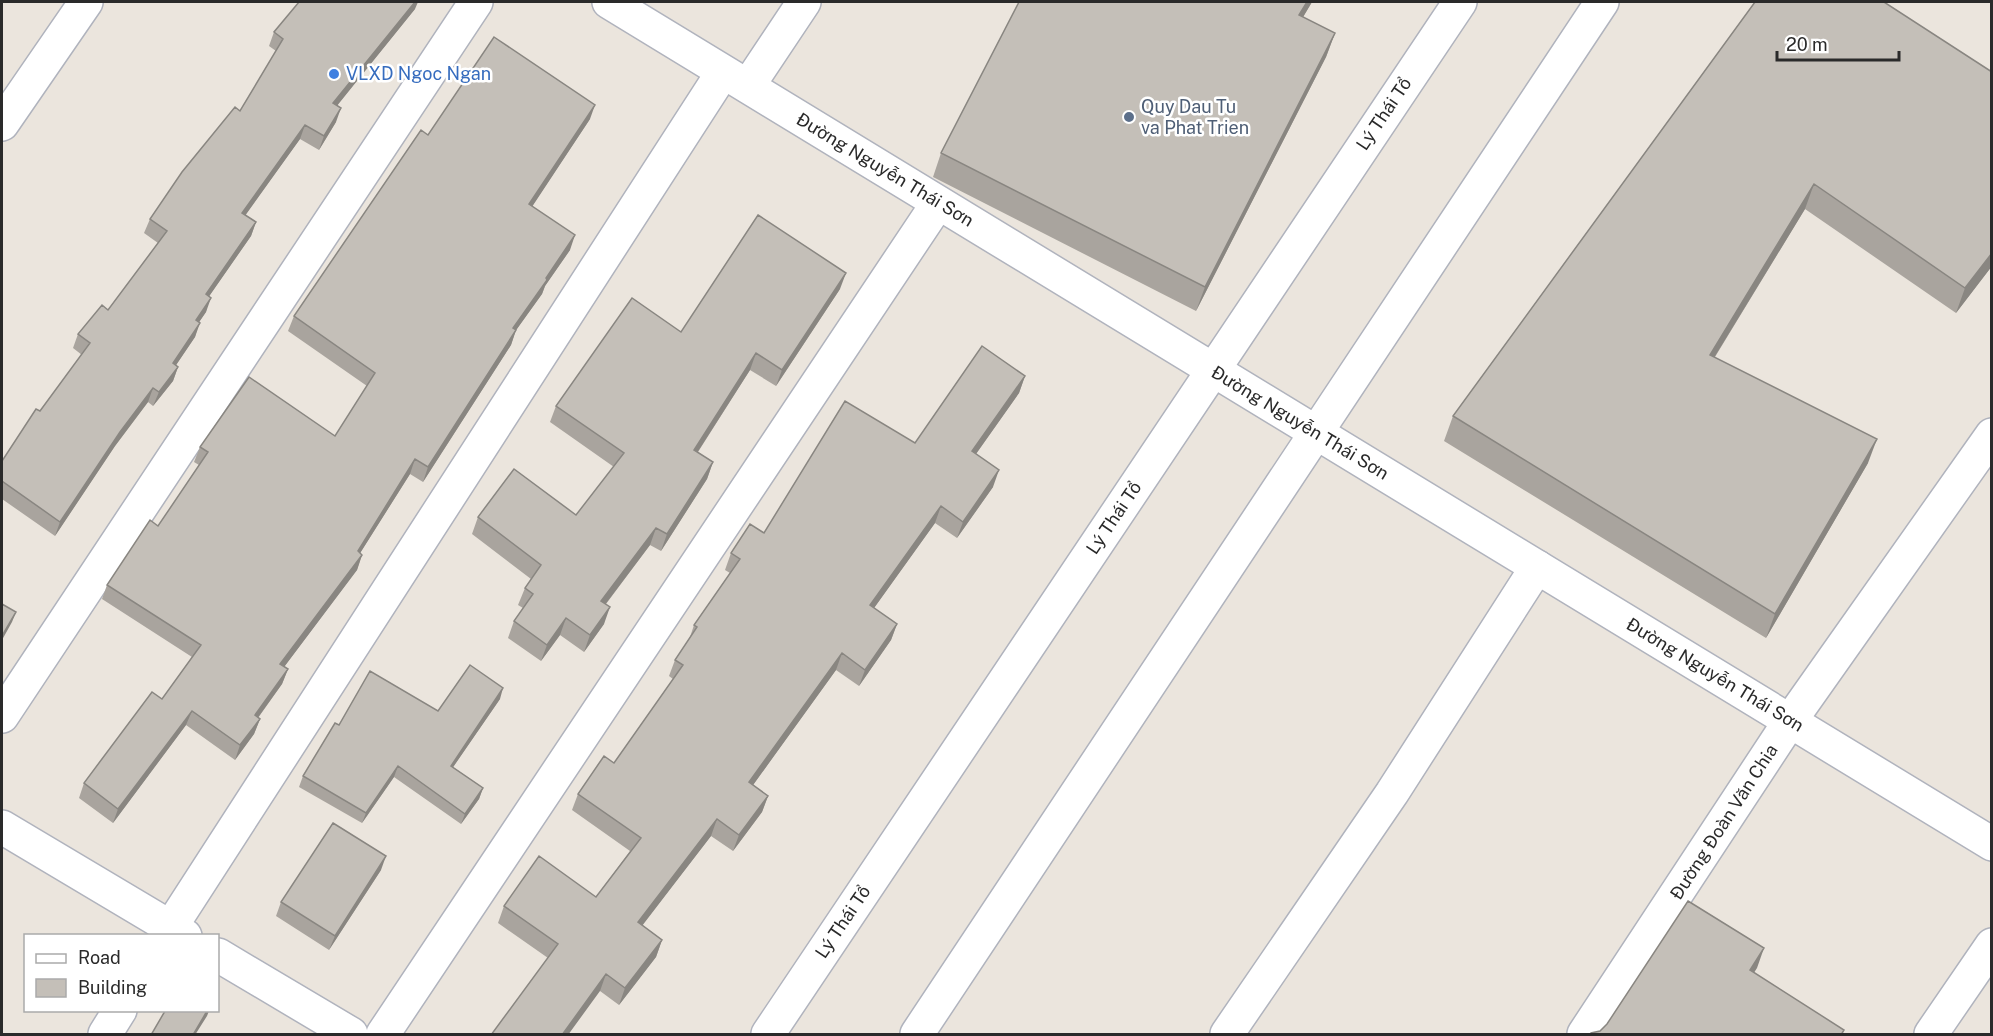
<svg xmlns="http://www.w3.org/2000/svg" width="1993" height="1036" font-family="'Public Sans',sans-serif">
<rect width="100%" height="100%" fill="#ebe5dd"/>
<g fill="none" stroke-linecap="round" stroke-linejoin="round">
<defs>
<path id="street" d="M 748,86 L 804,2
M 2,716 L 476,2
M 2,827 L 185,936
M 165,936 L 723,72
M 218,955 L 351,1034
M 105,1034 L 120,1010
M 383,1034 L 938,203
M 1227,1034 L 1392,793 L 1537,567
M 1584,1034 L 1790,721 L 1992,435
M 1931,1034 L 1992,945"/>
<path id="secondary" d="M 609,2 L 1992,844
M 2,124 L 86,2
M 768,1034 L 1460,2
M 917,1034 L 1602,2"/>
</defs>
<use href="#street" stroke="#b0b3bd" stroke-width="36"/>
<use href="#secondary" stroke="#b0b3bd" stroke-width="36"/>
<use href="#street" stroke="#fff" stroke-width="33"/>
<use href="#secondary" stroke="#fff" stroke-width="33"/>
</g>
<path fill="#a9a49e" d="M 1312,2 L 1303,17 L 1335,33 L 1326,57 L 1196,311 L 933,177 L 941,153 Z
M 1755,2 L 1992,72 L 1992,266 L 1956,313 L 1805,209 L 1715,357 L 1868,463 L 1766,638 L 1444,441 L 1453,416 Z
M 415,9 L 337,105 L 336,122 L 319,150 L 300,139 L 245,215 L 256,222 L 251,236 L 209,296 L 206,312 L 199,322 L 195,337 L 176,365 L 178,367 L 173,381 L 153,406 L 148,402 L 115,446 L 55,536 L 2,499 L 2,461 L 82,355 L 73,348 L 78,334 L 108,310 L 158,243 L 144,233 L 150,219 L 240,111 L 276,51 L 269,46 L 274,32 Z
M 590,119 L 532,206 L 570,250 L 545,286 L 542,294 L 516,330 L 511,345 L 423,482 L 410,474 L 360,553 L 362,555 L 357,570 L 284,667 L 288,669 L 282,684 L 258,718 L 260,719 L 254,734 L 235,760 L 186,725 L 113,823 L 79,798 L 84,783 L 162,699 L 192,657 L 102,599 L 107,585 L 158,526 L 199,465 L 194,462 L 200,447 L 335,436 L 367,386 L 288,331 L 294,316 L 428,135 Z
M 840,289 L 776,386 L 750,370 L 698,452 L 713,462 L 707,479 L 661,551 L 650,545 L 606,604 L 604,624 L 584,652 L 560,635 L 541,661 L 508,638 L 514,621 L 523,608 L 518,605 L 525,588 L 531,579 L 472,534 L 478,517 L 576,515 L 614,467 L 550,422 L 556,406 L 681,332 Z
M 1025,376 L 1019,393 L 976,454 L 993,487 L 957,538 L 935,523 L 874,608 L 897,624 L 891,640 L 859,686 L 836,670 L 753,785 L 768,796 L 762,812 L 733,851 L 711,836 L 642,925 L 662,940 L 656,957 L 619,1005 L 600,991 L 548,958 L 498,923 L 504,906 L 596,897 L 630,851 L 572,810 L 578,794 L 614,763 L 673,679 L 669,676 L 675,660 L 689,640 L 694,625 L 730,573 L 725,570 L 731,553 Z
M 500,699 L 453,767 L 483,788 L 479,799 L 461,824 L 394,777 L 362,823 L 299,787 L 303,776 L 339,725 L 438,711 Z
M 381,870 L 329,950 L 276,916 L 281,902 Z"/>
<path fill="#898681" d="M 415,2 L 418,2 L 415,9 L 328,117 L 333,103 Z
M 1307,2 L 1312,2 L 1290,39 L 1299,15 Z
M 1335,33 L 1326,57 L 1196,311 L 1205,287 Z
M 595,105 L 590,119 L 524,219 L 529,204 Z
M 341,108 L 336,122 L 319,150 L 324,136 Z
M 305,125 L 300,139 L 237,227 L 242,213 Z
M 1814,184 L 1805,209 L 1701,379 L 1710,355 Z
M 256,222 L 251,236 L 201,308 L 206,294 Z
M 575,235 L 570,250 L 545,286 L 542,294 L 507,343 L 513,328 Z
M 1992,253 L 1992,266 L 1956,313 L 1965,288 Z
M 846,273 L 840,289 L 776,386 L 782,370 Z
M 211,298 L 206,312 L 191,334 L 196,320 Z
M 200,323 L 195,337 L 168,377 L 173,363 Z
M 516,330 L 511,345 L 423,482 L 428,467 Z
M 756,353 L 750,370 L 688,467 L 694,450 Z
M 178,367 L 173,381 L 153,406 L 159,392 Z
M 1025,376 L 1019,393 L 966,468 L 972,451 Z
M 153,388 L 148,402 L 115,446 L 55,536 L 60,522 L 120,432 Z
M 1877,439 L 1868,463 L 1766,638 L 1775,614 Z
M 415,459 L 410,474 L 352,566 L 358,551 Z
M 713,462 L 707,479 L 661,551 L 667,534 Z
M 999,470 L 993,487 L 957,538 L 963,522 Z
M 941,506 L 935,523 L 864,622 L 870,605 Z
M 656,528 L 650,545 L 595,618 L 601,601 Z
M 362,555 L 357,570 L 275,679 L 280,664 Z
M 610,607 L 604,624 L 584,652 L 590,635 Z
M 16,612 L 12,622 L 2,640 L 2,636 Z
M 566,618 L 560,635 L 541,661 L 547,645 Z
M 897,624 L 891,640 L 859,686 L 865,670 Z
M 842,653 L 836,670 L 743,799 L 749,782 Z
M 288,669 L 282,684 L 249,730 L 255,715 Z
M 503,688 L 500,699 L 447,776 L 451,766 Z
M 192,711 L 186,725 L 113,823 L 118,809 Z
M 260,719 L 254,734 L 235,760 L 240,745 Z
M 398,766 L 394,777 L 362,823 L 366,813 Z
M 483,788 L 479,799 L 461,824 L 465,814 Z
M 768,796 L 762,812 L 733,851 L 739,835 Z
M 717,819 L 711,836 L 632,939 L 638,922 Z
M 386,856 L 381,870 L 329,950 L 335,936 Z
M 662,940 L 656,957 L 619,1005 L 625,988 Z
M 1764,948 L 1757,968 L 1743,990 L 1750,970 Z
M 606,974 L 600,991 L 568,1035 L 562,1035 Z
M 207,1011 L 209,1011 L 207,1016 L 195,1035 L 193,1035 Z"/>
<path fill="#c4bfb8" stroke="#898681" stroke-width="1.5" d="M 299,2 L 415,2 L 333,103 L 341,108 L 324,136 L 305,125 L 242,213 L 256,222 L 206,294 L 211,298 L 196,320 L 200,323 L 173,363 L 178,367 L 159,392 L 153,388 L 120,432 L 60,522 L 2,481 L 2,461 L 36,409 L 40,411 L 90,343 L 78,334 L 102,305 L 108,310 L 167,231 L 150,219 L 182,172 L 235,107 L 240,111 L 283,39 L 274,32 Z
M 1019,2 L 1307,2 L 1299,15 L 1335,33 L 1205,287 L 941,153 Z
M 1755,2 L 1884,2 L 1992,72 L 1992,253 L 1965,288 L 1814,184 L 1710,355 L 1877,439 L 1775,614 L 1453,416 Z
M 494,37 L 595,105 L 529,204 L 575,235 L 546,278 L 547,280 L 513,328 L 516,330 L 428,467 L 415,459 L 358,551 L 362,555 L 280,664 L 288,669 L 255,715 L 260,719 L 240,745 L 192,711 L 118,809 L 84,783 L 152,692 L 162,699 L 201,645 L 107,585 L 150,520 L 158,526 L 208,452 L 200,447 L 249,377 L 335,436 L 375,373 L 294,316 L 421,130 L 428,135 Z
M 758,215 L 846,273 L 782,370 L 756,353 L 694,450 L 713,462 L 667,534 L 656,528 L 601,601 L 610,607 L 590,635 L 566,618 L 547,645 L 514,621 L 533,594 L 525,588 L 541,565 L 478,517 L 514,469 L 576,515 L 624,453 L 556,406 L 632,298 L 681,332 Z
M 982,346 L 1025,376 L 972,451 L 999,470 L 963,522 L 941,506 L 870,605 L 897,624 L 865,670 L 842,653 L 749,782 L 768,796 L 739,835 L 717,819 L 638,922 L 662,940 L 625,988 L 606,974 L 562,1035 L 491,1035 L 558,944 L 504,906 L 539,856 L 596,897 L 641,838 L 578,794 L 604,756 L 614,763 L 683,665 L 675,660 L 697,627 L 694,625 L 740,559 L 731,553 L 750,524 L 764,533 L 845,401 L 915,443 Z
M 2,604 L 16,612 L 2,636 Z
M 470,665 L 503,688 L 451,766 L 483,788 L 465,814 L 398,766 L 366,813 L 303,776 L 335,723 L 339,725 L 370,671 L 438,711 Z
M 333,823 L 386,856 L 335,936 L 281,902 Z
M 1688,901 L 1764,948 L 1750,970 L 1844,1030 L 1841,1035 L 1590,1035 L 1591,1033 L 1600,1031 L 1607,1024 Z
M 165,1011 L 207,1011 L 193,1035 L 151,1035 Z"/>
<circle fill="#3f7fe0" stroke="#fff" stroke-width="2" cx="334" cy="74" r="6"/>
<circle fill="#5c6f8a" stroke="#fff" stroke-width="2" cx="1129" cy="117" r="6"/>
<g text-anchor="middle" stroke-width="5" stroke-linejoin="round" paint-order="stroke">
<g font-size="18" fill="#366cbe" stroke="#fff" text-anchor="start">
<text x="346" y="80">VLXD Ngoc Ngan</text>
</g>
<g font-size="18" fill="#4e5e75" stroke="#fff" text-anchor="start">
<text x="1141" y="113">Quy Dau Tu<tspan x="1141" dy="21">va Phat Trien</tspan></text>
</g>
<g font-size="18" fill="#2a2a2a" stroke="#fff">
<text transform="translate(1384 114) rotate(-56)" y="6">Lý Thái Tổ</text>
<text transform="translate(885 170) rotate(31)" y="6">Đường Nguyễn Thái Sơn</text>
<text transform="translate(1300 423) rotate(31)" y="6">Đường Nguyễn Thái Sơn</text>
<text transform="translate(1114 518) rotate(-56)" y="6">Lý Thái Tổ</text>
<text transform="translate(1715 675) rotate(31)" y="6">Đường Nguyễn Thái Sơn</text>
<text transform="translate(1724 822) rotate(-57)" y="6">Đường Đoàn Văn Chia</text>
<text transform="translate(843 922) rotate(-56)" y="6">Lý Thái Tổ</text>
</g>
</g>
<rect width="1993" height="1036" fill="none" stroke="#2a2a2a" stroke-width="6"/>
<rect x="24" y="934" width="195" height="78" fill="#ffffff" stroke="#aaaaaa" stroke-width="1.5"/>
<rect x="36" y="954" width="30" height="9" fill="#ffffff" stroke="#aaaaaa" stroke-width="1.5"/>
<text x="78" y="964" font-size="18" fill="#2a2a2a">Road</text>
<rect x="36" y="979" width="30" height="18" fill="#c4bfb8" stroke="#aaaaaa" stroke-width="1.5"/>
<text x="78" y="994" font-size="18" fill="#2a2a2a">Building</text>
<path d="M1777 51v9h122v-9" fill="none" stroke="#2a2a2a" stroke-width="3"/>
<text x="1786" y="51" font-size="18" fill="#2a2a2a" stroke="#ffffff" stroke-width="4.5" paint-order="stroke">20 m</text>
</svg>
